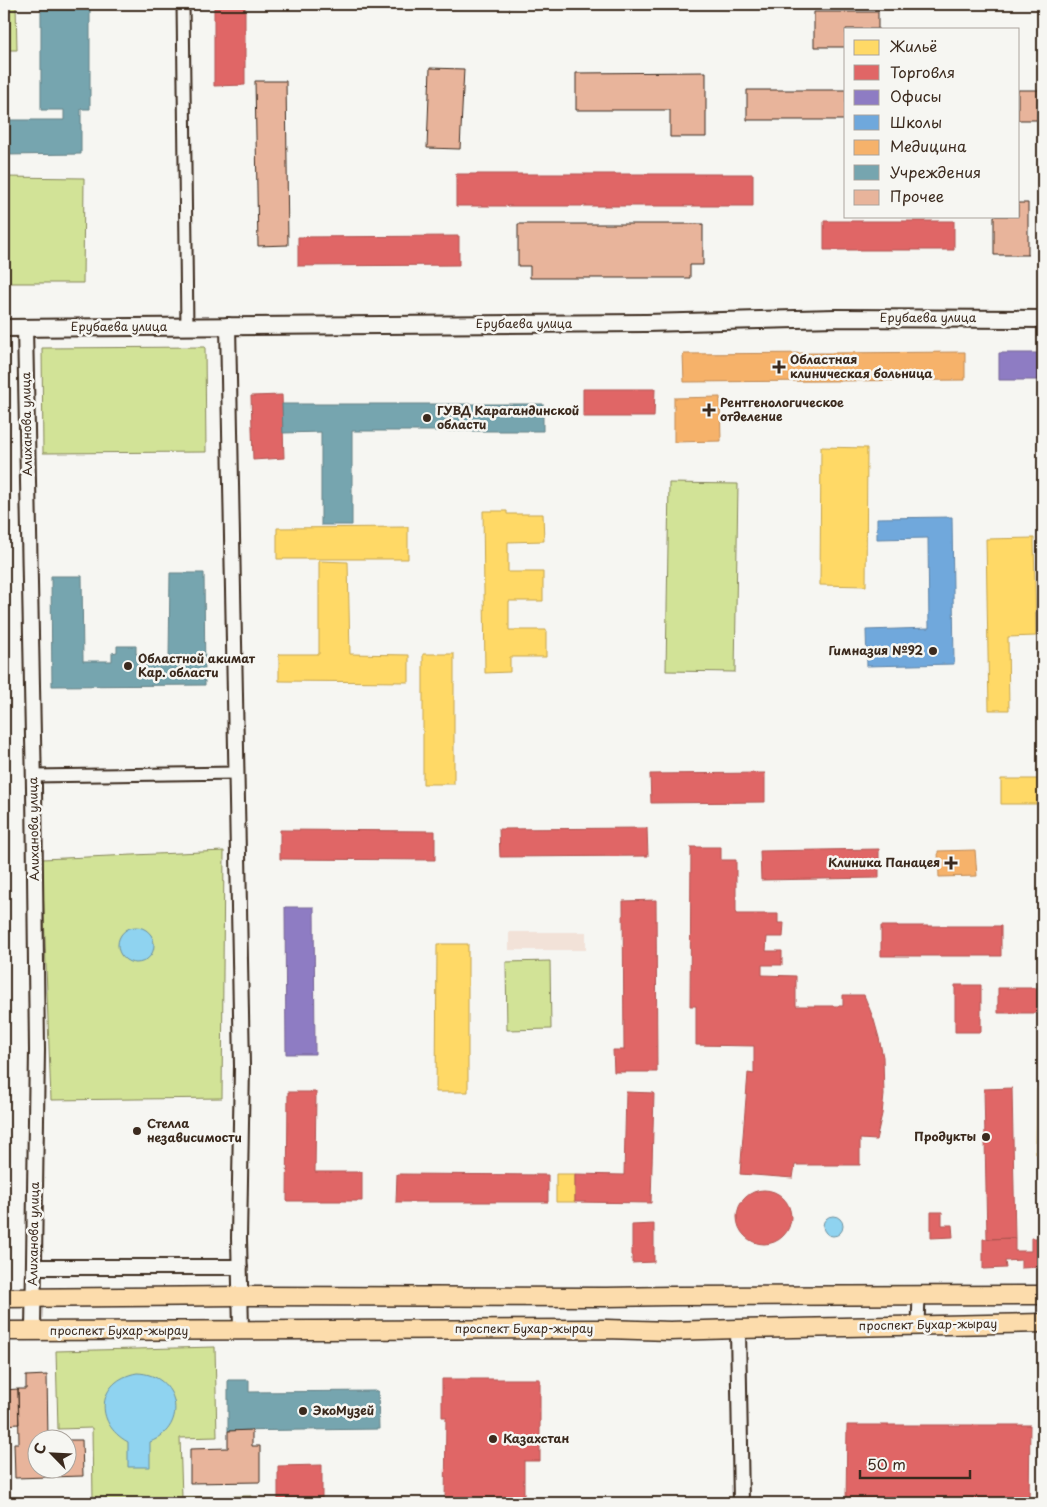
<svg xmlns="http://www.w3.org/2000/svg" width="1047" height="1507" font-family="'Playpen Sans',sans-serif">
<rect width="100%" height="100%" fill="#f6f6f2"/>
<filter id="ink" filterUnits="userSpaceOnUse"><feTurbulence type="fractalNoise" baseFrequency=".02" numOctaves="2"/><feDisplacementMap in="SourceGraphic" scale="10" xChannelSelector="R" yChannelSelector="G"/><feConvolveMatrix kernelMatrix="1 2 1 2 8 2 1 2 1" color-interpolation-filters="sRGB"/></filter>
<g filter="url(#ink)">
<path fill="#f2e2d8" d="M 509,932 L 586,932 L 586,950 L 509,950 Z"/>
<path fill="#d2e397" stroke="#86865a" d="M 4,4 L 16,4 L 17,50 L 4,50 Z
M 4,177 L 84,178 L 83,283 L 4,283 Z
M 205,347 L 206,452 L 43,453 L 42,348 Z
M 669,483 L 738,484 L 735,672 L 666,671 Z
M 224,851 L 222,1098 L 51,1100 L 42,859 Z
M 550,961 L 551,1029 L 507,1030 L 506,962 Z
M 215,1347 L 217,1437 L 180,1438 L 182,1497 L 251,1496 L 251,1503 L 17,1503 L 17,1502 L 93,1500 L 92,1428 L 58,1429 L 56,1351 Z"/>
<path fill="#8fd3f0" stroke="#6d8f9c" d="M118 945a18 18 0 1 1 36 0a18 18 0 1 1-36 0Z
M823 1226a10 10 0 1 1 20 0a10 10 0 1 1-20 0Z
M 137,1373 C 179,1374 190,1426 150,1442 L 150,1467 L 128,1467 L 128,1442 C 93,1423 97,1380 137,1373 Z"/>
<path fill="#ffd966" stroke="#c4a450" d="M 821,447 L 867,448 L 866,586 L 820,585 Z
M 483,511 L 507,511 L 507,514 L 543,514 L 544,541 L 508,542 L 508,572 L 543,572 L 543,601 L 509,601 L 509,630 L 546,630 L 546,657 L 510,657 L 510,672 L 485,673 Z
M 408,527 L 408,559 L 277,559 L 277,528 Z
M 1034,538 L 1036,636 L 1008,637 L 1009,710 L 989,710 L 986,539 Z
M 319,561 L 348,562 L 350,654 L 409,655 L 409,682 L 279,681 L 279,654 L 319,654 Z
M 423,654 L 454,654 L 454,784 L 423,784 Z
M 1001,779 L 1043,779 L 1043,804 L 1001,804 Z
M 437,944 L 468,944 L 468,1092 L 436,1092 Z
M 1037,1089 L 1043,1089 L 1043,1154 L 1036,1154 Z
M 556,1174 L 575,1174 L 575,1202 L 556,1202 Z"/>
<path fill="#e06666" stroke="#ae5450" d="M 214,4 L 245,4 L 245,85 L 214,86 Z
M 456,174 L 753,174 L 753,206 L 456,206 Z
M 824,221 L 954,221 L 954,250 L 824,250 Z
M 459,236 L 459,265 L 298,266 L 298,237 Z
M 583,389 L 655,389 L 654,417 L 583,417 Z
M 282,395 L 284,458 L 253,460 L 251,396 Z
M 765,773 L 765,802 L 651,803 L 650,774 Z
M 647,828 L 648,856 L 500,857 L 499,829 Z
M 280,830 L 435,831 L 435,860 L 280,859 Z
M 691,847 L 721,847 L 721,860 L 736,860 L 736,914 L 778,914 L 778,923 L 784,923 L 783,937 L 767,937 L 766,951 L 782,951 L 782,965 L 762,965 L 762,975 L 796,976 L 796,1006 L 843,1006 L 843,995 L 864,995 L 874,1020 L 879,1038 L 883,1057 L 884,1095 L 882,1114 L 876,1140 L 860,1139 L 860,1165 L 795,1165 L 793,1178 L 740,1174 L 748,1073 L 754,1074 L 754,1046 L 696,1045 L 696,1006 L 690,1006 Z
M 879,849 L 879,878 L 761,880 L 760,851 Z
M 656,900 L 657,1072 L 614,1072 L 613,1050 L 624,1050 L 623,901 Z
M 881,926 L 1001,926 L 1001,956 L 881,956 Z
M 955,985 L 981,985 L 981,1032 L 955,1032 Z
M 998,988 L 1043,988 L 1043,1013 L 998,1013 Z
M 1012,1088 L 1015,1238 L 987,1239 L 984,1089 Z
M 288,1092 L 316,1092 L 315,1172 L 362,1172 L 362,1201 L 287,1201 Z
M 626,1092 L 654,1093 L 651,1203 L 575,1202 L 575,1174 L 624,1175 Z
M 397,1174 L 548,1175 L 548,1202 L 396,1202 Z
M737 1217a27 27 0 1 1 54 0a27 27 0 1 1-54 0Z
M 931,1212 L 942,1212 L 942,1225 L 952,1225 L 953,1237 L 931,1238 Z
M 654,1224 L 654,1262 L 632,1263 L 632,1225 Z
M 1015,1238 L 1015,1251 L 1031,1251 L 1031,1238 L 1043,1238 L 1043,1267 L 1021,1268 L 1021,1260 L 1005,1261 L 1006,1268 L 983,1269 L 983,1239 Z
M 442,1379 L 540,1379 L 540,1461 L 524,1461 L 524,1503 L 445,1503 L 446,1417 L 442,1417 Z
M 847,1425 L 1030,1425 L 1029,1503 L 846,1503 Z
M 322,1465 L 322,1503 L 278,1503 L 278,1466 Z
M 409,1500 L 409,1503 L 331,1503 L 331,1502 Z"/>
<path fill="#8e7cc3" stroke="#756392" d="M 999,353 L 1043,353 L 1043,380 L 999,380 Z
M 285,907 L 314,907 L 315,1054 L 286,1054 Z"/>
<path fill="#6fa8dc" stroke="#5f82a3" d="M 952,517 L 954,664 L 867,666 L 866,630 L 929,628 L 928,538 L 877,539 L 877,518 Z"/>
<path fill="#f6b26b" stroke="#be8954" d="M 965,352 L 965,380 L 684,382 L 683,354 Z
M 720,397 L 721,441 L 674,442 L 674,398 Z
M 975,850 L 977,876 L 939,877 L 938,851 Z"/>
<path fill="#76a5af" stroke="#648084" d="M 41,4 L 90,4 L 90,109 L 81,109 L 81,154 L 4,155 L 4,120 L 64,120 L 64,110 L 41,110 Z
M 282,404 L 543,404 L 543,431 L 352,431 L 352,525 L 321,525 L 321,432 L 283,433 Z
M 170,573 L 204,573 L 205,685 L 52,686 L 51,576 L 82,576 L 83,661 L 112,661 L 112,653 L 117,652 L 117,646 L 136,646 L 136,654 L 142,654 L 142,660 L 169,660 Z
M 228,1380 L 249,1380 L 249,1392 L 378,1391 L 379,1429 L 228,1431 Z"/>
<path fill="#e8b49b" stroke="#3b2a1e" d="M 390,4 L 547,4 L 547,6 L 390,9 Z
M 814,12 L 878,12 L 878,29 L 846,29 L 846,47 L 814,47 Z
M 430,68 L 464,69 L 460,149 L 427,148 Z
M 706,72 L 706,137 L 670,137 L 670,110 L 576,110 L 576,73 Z
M 255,81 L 286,81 L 288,245 L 258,246 Z
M 747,90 L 846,90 L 846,120 L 747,120 Z
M 1018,90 L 1043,90 L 1043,120 L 1018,120 Z
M 1018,203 L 1028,203 L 1028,255 L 994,255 L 994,216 L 1018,216 Z
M 518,224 L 703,224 L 703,265 L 690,265 L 690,278 L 530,278 L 530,266 L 518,266 Z
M 47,1375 L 48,1440 L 38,1440 L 38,1470 L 68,1470 L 68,1440 L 82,1440 L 83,1476 L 15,1478 L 14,1443 L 19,1443 L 18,1389 L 26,1389 L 26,1376 Z
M 18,1389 L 19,1424 L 4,1425 L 4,1390 Z
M 252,1430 L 252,1446 L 260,1446 L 260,1482 L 190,1483 L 190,1449 L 228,1448 L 228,1431 Z"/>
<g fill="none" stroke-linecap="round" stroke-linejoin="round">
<defs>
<path id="minor" d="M 183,4 L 187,327
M 33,776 L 237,773
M 918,1325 L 919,1295"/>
<path id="tertiary" d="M 228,325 L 242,1066 L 239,1238 L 241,1330
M 25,327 L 34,788 L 37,1050 L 33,1331
M 34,1267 L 240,1267
M 738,1329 L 741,1503"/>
<path id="secondary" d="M 4,328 L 646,323 L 836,318 L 1043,319"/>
<path id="primary" d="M 4,1298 L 240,1296 L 606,1297 L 671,1296 L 1043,1295
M 4,1331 L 606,1329 L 670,1331 L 738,1329 L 1043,1323"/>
</defs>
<use href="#minor" stroke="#3b2a1e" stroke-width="15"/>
<use href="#tertiary" stroke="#3b2a1e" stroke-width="18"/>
<use href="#secondary" stroke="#3b2a1e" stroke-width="20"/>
<use href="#primary" stroke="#3b2a1e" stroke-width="21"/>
<use href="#minor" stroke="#f6f6f2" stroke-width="11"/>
<use href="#tertiary" stroke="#f6f6f2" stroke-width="14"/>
<use href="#secondary" stroke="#f6f6f2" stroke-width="16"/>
<use href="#primary" stroke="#fcdcac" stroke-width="18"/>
</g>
</g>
<g fill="#3b2a1e" stroke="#f6f6f2" stroke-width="2">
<path d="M776.5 359.5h5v5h5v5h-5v5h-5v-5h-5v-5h5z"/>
<path d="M706.5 402.5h5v5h5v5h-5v5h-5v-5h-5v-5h5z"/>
<circle cx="427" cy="418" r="5"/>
<circle cx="933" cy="651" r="5"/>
<circle cx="128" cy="666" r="5"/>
<path d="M948.5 855.5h5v5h5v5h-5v5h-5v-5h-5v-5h5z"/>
<circle cx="137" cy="1131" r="5"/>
<circle cx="986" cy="1137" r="5"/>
<circle cx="303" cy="1411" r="5"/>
<circle cx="493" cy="1439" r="5"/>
</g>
<g text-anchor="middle" stroke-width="5" stroke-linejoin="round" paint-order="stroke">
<g font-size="12" fill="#3b2a1e" stroke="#f6f6f2">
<text x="928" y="322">Ерубаева улица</text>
<text x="524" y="328">Ерубаева улица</text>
<text x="119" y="331">Ерубаева улица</text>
<text transform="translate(27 424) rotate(-91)" y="4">Алиханова улица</text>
<text transform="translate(34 829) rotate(-91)" y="4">Алиханова улица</text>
<text transform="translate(34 1234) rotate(-89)" y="4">Алиханова улица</text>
<text transform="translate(928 1325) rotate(-1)" y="4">проспект Бухар-жырау</text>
<text x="524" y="1333">проспект Бухар-жырау</text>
<text x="119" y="1335">проспект Бухар-жырау</text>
</g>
<g font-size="12" font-weight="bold" fill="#3b2a1e" stroke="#f6f6f2" text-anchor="start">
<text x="790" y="364">Областная<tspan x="790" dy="14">клиническая больница</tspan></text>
<text x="720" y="407">Рентгенологическое<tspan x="720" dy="14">отделение</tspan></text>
<text x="437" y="415">ГУВД Карагандинской<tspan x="437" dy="14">области</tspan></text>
<text x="923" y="655" text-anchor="end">Гимназия №92</text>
<text x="138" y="663">Областной акимат<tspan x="138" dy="14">Кар. области</tspan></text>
<text x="940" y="867" text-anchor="end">Клиника Панацея</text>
<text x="147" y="1128">Стелла<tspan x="147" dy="14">независимости</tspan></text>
<text x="976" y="1141" text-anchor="end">Продукты</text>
<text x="313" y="1415">ЭкоМузей</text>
<text x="503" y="1443">Казахстан</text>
</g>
</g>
<rect width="1047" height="1507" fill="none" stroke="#f6f6f2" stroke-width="20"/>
<rect x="10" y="10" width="1027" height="1487" fill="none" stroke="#3b2a1e" stroke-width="2" filter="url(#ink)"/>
<rect x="844" y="28" width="175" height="190" fill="#f6f6f2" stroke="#aba49d"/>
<rect x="854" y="40" width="25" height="15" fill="#ffd966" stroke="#aba49d"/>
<text x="890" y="52" font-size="15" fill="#3b2a1e">Жильё</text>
<rect x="854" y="65" width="25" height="15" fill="#e06666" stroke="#aba49d"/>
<text x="890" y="78" font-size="15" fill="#3b2a1e">Торговля</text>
<rect x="854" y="90" width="25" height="15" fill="#8e7cc3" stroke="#aba49d"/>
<text x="890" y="102" font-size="15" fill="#3b2a1e">Офисы</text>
<rect x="854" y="115" width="25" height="15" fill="#6fa8dc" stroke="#aba49d"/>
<text x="890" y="128" font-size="15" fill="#3b2a1e">Школы</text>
<rect x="854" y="140" width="25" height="15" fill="#f6b26b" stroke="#aba49d"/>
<text x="890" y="152" font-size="15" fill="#3b2a1e">Медицина</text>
<rect x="854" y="165" width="25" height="15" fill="#76a5af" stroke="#aba49d"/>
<text x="890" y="178" font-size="15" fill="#3b2a1e">Учреждения</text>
<rect x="854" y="190" width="25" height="15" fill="#e8b49b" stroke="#aba49d"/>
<text x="890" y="202" font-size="15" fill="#3b2a1e">Прочее</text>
<g transform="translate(52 1454) rotate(294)"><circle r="24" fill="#f6f6f2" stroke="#aba49d"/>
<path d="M0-4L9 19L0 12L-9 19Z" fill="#3b2a1e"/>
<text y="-8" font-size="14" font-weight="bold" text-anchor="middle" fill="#3b2a1e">С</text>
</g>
<path d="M860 1470v8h110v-8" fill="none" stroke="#3b2a1e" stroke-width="2.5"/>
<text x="867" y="1470" font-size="15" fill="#3b2a1e" stroke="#f6f6f2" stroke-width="4" paint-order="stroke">50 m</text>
</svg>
